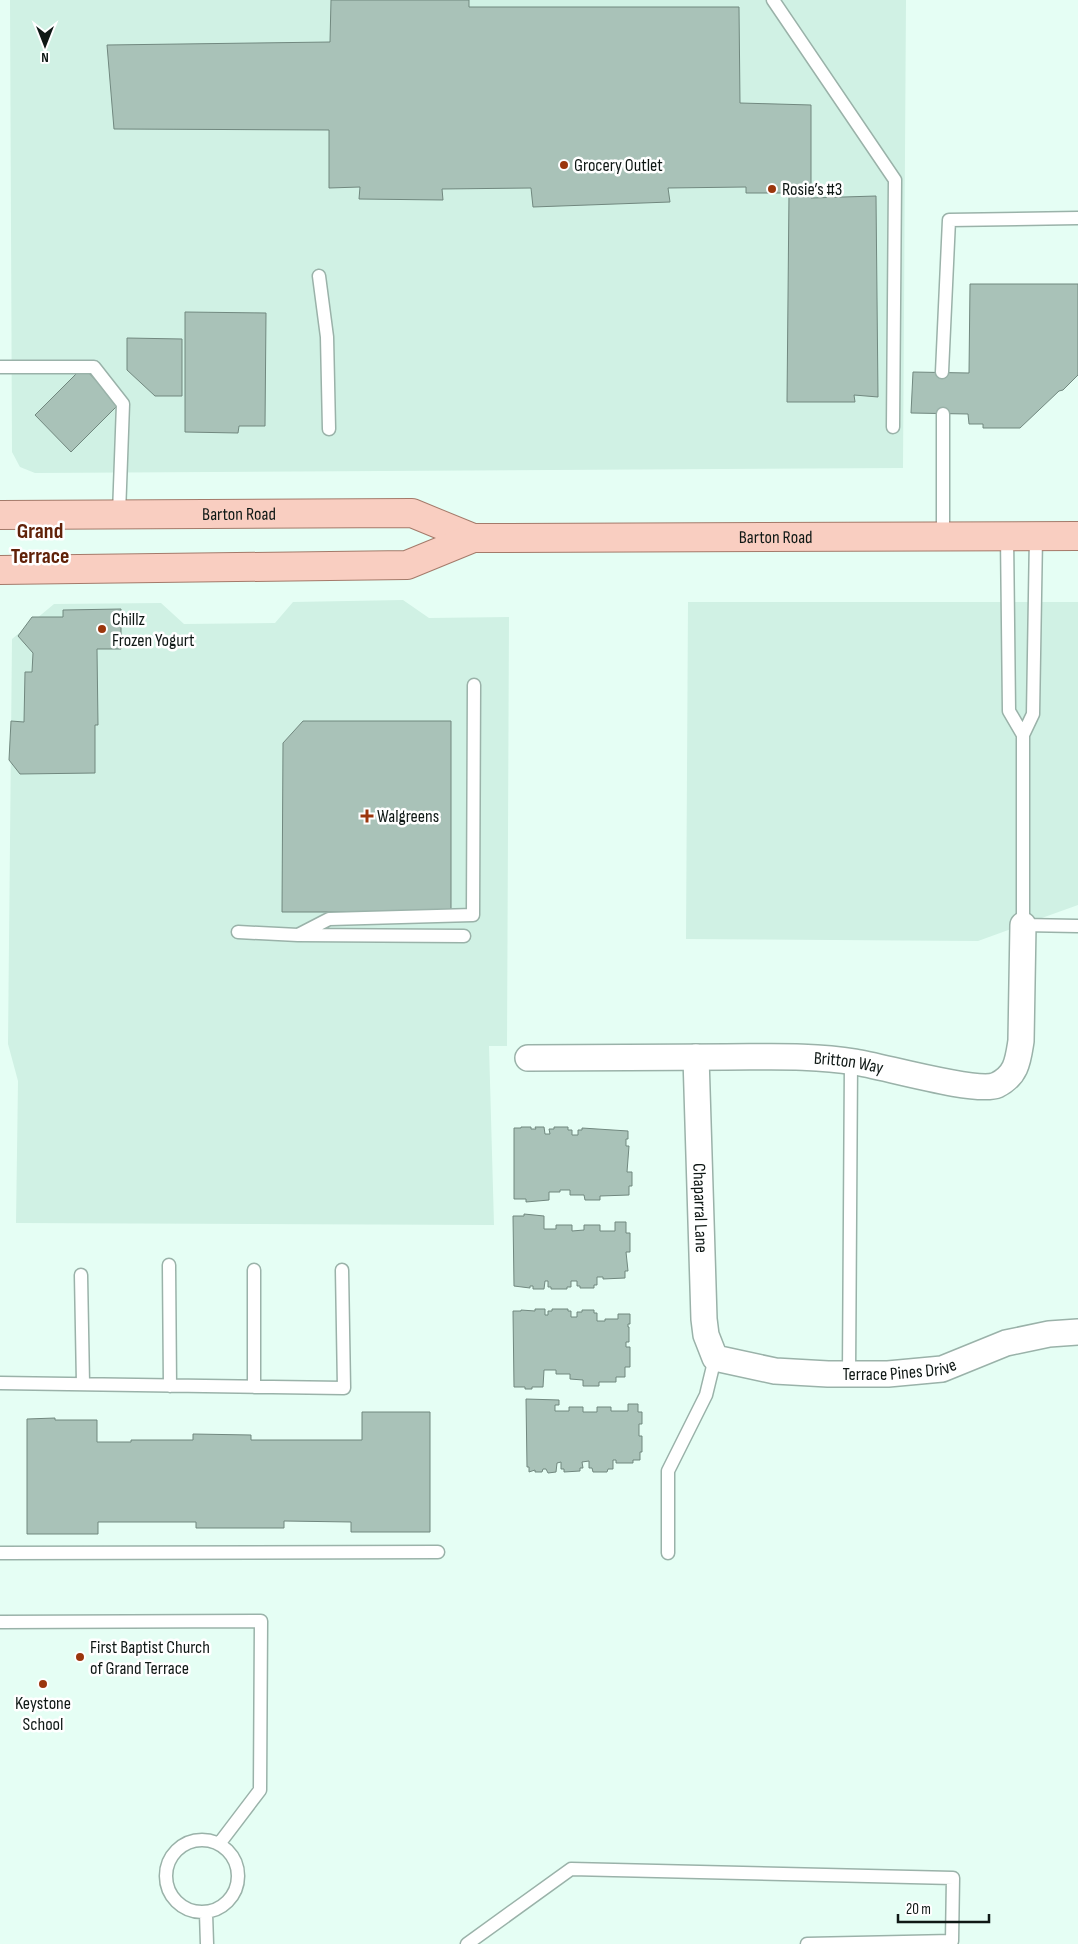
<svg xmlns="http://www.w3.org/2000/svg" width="1078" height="1944" font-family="'Sofia Sans Condensed',sans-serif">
<rect width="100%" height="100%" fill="#e5fef4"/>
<path fill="#d0f1e4" d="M 10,0 L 906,0 L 903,468 L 35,473 L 20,467 L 12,452 Z
M 403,600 L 429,618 L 509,617 L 507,1046 L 489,1046 L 494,1225 L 16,1223 L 18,1081 L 8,1044 L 12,639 L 54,604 L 161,603 L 184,624 L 275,623 L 293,602 Z
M 688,602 L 1078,602 L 1078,905 L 978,941 L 686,939 Z"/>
<path fill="#a9c2b8" stroke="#71887f" d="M 331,0 L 469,0 L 469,7 L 739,7 L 740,103 L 811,105 L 811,198 L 876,196 L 878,397 L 854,395 L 855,402 L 787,402 L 789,193 L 746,193 L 746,187 L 668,188 L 670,202 L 533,207 L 531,188 L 442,189 L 443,200 L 359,199 L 360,187 L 329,188 L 329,130 L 114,129 L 107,45 L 330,42 Z
M 970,284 L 1078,284 L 1078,375 L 1063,390 L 1059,391 L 1020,428 L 983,428 L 983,424 L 969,424 L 968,414 L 911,413 L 913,372 L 969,373 Z
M 185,312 L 266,313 L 265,426 L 239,426 L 238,433 L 185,432 Z
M 127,338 L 182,339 L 182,396 L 155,396 L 127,370 Z
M 83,367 L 119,404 L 71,452 L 35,415 Z
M 121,609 L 121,649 L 97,649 L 98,725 L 95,725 L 95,773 L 20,774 L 9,760 L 11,721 L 24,722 L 25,672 L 32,672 L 33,653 L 18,636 L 32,617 L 63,617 L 63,610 Z
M 303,721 L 451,721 L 451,912 L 282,912 L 283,743 Z
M 521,1127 L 531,1127 L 531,1129 L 536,1129 L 535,1127 L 544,1127 L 545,1134 L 550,1134 L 549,1129 L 554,1129 L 554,1127 L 568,1127 L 568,1130 L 572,1130 L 572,1135 L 578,1135 L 578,1130 L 582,1130 L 582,1128 L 628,1131 L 628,1139 L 626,1139 L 626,1146 L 629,1146 L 627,1172 L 632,1172 L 632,1186 L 629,1186 L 629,1195 L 600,1196 L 600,1200 L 585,1200 L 584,1195 L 570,1195 L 570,1190 L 560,1190 L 560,1192 L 549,1192 L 549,1200 L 526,1202 L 526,1199 L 514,1199 L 514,1128 L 521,1128 Z
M 524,1214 L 544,1216 L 544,1229 L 556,1229 L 556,1225 L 572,1225 L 572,1231 L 584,1230 L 584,1225 L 600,1225 L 600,1231 L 615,1231 L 615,1222 L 626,1222 L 626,1233 L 630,1233 L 630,1252 L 626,1252 L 628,1271 L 625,1271 L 625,1278 L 603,1279 L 603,1277 L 597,1277 L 597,1285 L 594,1285 L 594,1288 L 580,1288 L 580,1286 L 577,1286 L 577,1281 L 571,1281 L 571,1287 L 567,1287 L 567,1289 L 551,1289 L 551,1287 L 548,1287 L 548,1281 L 545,1281 L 544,1289 L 533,1289 L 533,1286 L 530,1286 L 530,1288 L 514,1286 L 513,1216 L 524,1216 Z
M 535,1309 L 545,1309 L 545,1315 L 548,1315 L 548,1311 L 552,1311 L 552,1309 L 568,1309 L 568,1311 L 571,1311 L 571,1317 L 577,1317 L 577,1312 L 582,1312 L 582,1310 L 594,1310 L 594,1313 L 597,1313 L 597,1321 L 605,1321 L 605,1319 L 618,1319 L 618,1314 L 630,1314 L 630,1324 L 628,1324 L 628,1327 L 629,1327 L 629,1342 L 626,1342 L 626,1347 L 630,1347 L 630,1367 L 625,1367 L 625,1377 L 616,1377 L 616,1382 L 599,1382 L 599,1386 L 583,1386 L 583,1380 L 570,1379 L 570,1374 L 556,1374 L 556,1370 L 544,1370 L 543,1387 L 532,1387 L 532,1389 L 525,1389 L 525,1387 L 514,1387 L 513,1311 L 521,1311 L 521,1310 L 535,1311 Z
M 526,1399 L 559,1400 L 559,1405 L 555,1405 L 555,1411 L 569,1411 L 569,1407 L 583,1407 L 583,1412 L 597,1412 L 597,1407 L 611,1407 L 611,1411 L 628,1411 L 628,1404 L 638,1404 L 638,1412 L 642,1412 L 642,1424 L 639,1424 L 639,1436 L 642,1436 L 642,1452 L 640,1452 L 640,1460 L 633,1460 L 633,1463 L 616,1463 L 616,1460 L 613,1460 L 613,1469 L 608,1469 L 607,1472 L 593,1472 L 592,1468 L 589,1468 L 589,1461 L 582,1462 L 583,1468 L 580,1468 L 580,1471 L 564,1472 L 564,1469 L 561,1469 L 561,1462 L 557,1463 L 556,1472 L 548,1473 L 546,1469 L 543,1469 L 542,1472 L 535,1472 L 535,1470 L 529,1472 L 529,1467 L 527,1467 Z
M 362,1412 L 430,1412 L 430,1532 L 351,1532 L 351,1522 L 284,1521 L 284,1528 L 196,1528 L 196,1522 L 98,1522 L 98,1534 L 27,1534 L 27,1419 L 55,1418 L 55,1420 L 97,1420 L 97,1442 L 131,1442 L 131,1440 L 193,1440 L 193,1434 L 251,1435 L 251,1440 L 362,1440 Z"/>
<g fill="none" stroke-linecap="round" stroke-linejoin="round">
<defs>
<path id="service" d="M 773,0 L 895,180 L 893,427
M 319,276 L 327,337 L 329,429
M 0,367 L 94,367 L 123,404 L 119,514
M 942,372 L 949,220 L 1078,218
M 943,414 L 943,536
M 1007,536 L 1009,711 L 1023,735
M 1036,536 L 1033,714 L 1023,735 L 1023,925 L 1078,926
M 238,932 L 298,935 L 464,936
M 298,935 L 329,919 L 473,915 L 474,685
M 169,1265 L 170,1386
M 81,1275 L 83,1384
M 849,1374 L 851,1061
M 0,1383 L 344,1388 L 342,1270
M 254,1387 L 254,1270
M 0,1553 L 438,1552
M 668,1553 L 668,1471 L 706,1395 L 715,1358
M 0,1622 L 261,1621 L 260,1790 L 219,1844
M166 1876a36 36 0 1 1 72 0a36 36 0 1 1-72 0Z
M 206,1913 L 207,1944
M 467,1944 L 571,1869 L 953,1878 L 952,1941 L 807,1944"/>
<g id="minor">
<path id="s1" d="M 696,1057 L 704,1319 L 706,1335 L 715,1358 L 775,1371 L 828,1374 L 888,1374 L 942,1369 L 1006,1343 L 1049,1334 L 1078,1332"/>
<path id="s2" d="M 528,1058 C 594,1058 660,1057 726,1057 C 769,1057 813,1055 855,1062 C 882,1066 977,1094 997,1085 C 1017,1075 1018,1060 1021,1041 L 1023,925"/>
</g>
<g id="primary">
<path id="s3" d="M 0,515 L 412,513 L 473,538"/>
<path id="s4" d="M 0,570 L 407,565 L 473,538 L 1078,536"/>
</g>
</defs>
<use href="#service" stroke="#9ab2a9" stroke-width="15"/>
<use href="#minor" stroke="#9ab2a9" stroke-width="28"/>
<use href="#primary" stroke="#a47a6a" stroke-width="30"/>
<use href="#service" stroke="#fff" stroke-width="12"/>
<use href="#minor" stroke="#fff" stroke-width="25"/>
<use href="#primary" stroke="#f9cec1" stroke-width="28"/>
</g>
<g fill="#9b360d" stroke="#fff" stroke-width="2">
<circle cx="564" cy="165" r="5"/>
<circle cx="772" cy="189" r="5"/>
<circle cx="102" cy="629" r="5"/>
<path d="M364.5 808.5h5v5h5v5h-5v5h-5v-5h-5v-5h5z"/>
<circle cx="80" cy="1657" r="5"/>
<circle cx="43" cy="1684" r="5"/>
</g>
<g text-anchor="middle" stroke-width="5" stroke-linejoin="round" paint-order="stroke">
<g font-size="18" fill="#0f1815" stroke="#fff" text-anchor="start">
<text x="574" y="171">Grocery Outlet</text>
<text x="782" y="195">Rosie’s #3</text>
<text x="112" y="625">Chillz<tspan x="112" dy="21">Frozen Yogurt</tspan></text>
<text x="377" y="822">Walgreens</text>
<text x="90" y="1653">First Baptist Church<tspan x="90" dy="21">of Grand Terrace</tspan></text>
<text x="43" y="1709" text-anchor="middle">Keystone<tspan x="43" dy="21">School</tspan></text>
</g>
<g font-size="18" fill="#0f1815" stroke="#fff">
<text dy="6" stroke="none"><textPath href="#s3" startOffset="239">Barton Road</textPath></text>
<text dy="6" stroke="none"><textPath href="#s4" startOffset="781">Barton Road</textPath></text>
<text dy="6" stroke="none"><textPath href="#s2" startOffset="321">Britton Way</textPath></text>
<text dy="6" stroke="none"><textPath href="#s1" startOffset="151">Chaparral Lane</textPath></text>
<text dy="6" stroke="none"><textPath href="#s1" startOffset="489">Terrace Pines Drive</textPath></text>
</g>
<g font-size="22" font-weight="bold" fill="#612108" stroke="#fff">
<text x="40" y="538">Grand<tspan x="40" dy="25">Terrace</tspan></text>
</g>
</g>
<g transform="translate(45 45) rotate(180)" stroke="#ffffff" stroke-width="4" paint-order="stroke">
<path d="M0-4L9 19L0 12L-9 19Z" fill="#0f1815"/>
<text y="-8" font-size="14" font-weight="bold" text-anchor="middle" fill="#0f1815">N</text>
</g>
<path d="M898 1914v8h91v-8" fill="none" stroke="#0f1815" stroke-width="2.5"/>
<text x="906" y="1914" font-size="15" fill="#0f1815" stroke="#ffffff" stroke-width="4" paint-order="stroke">20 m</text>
</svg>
